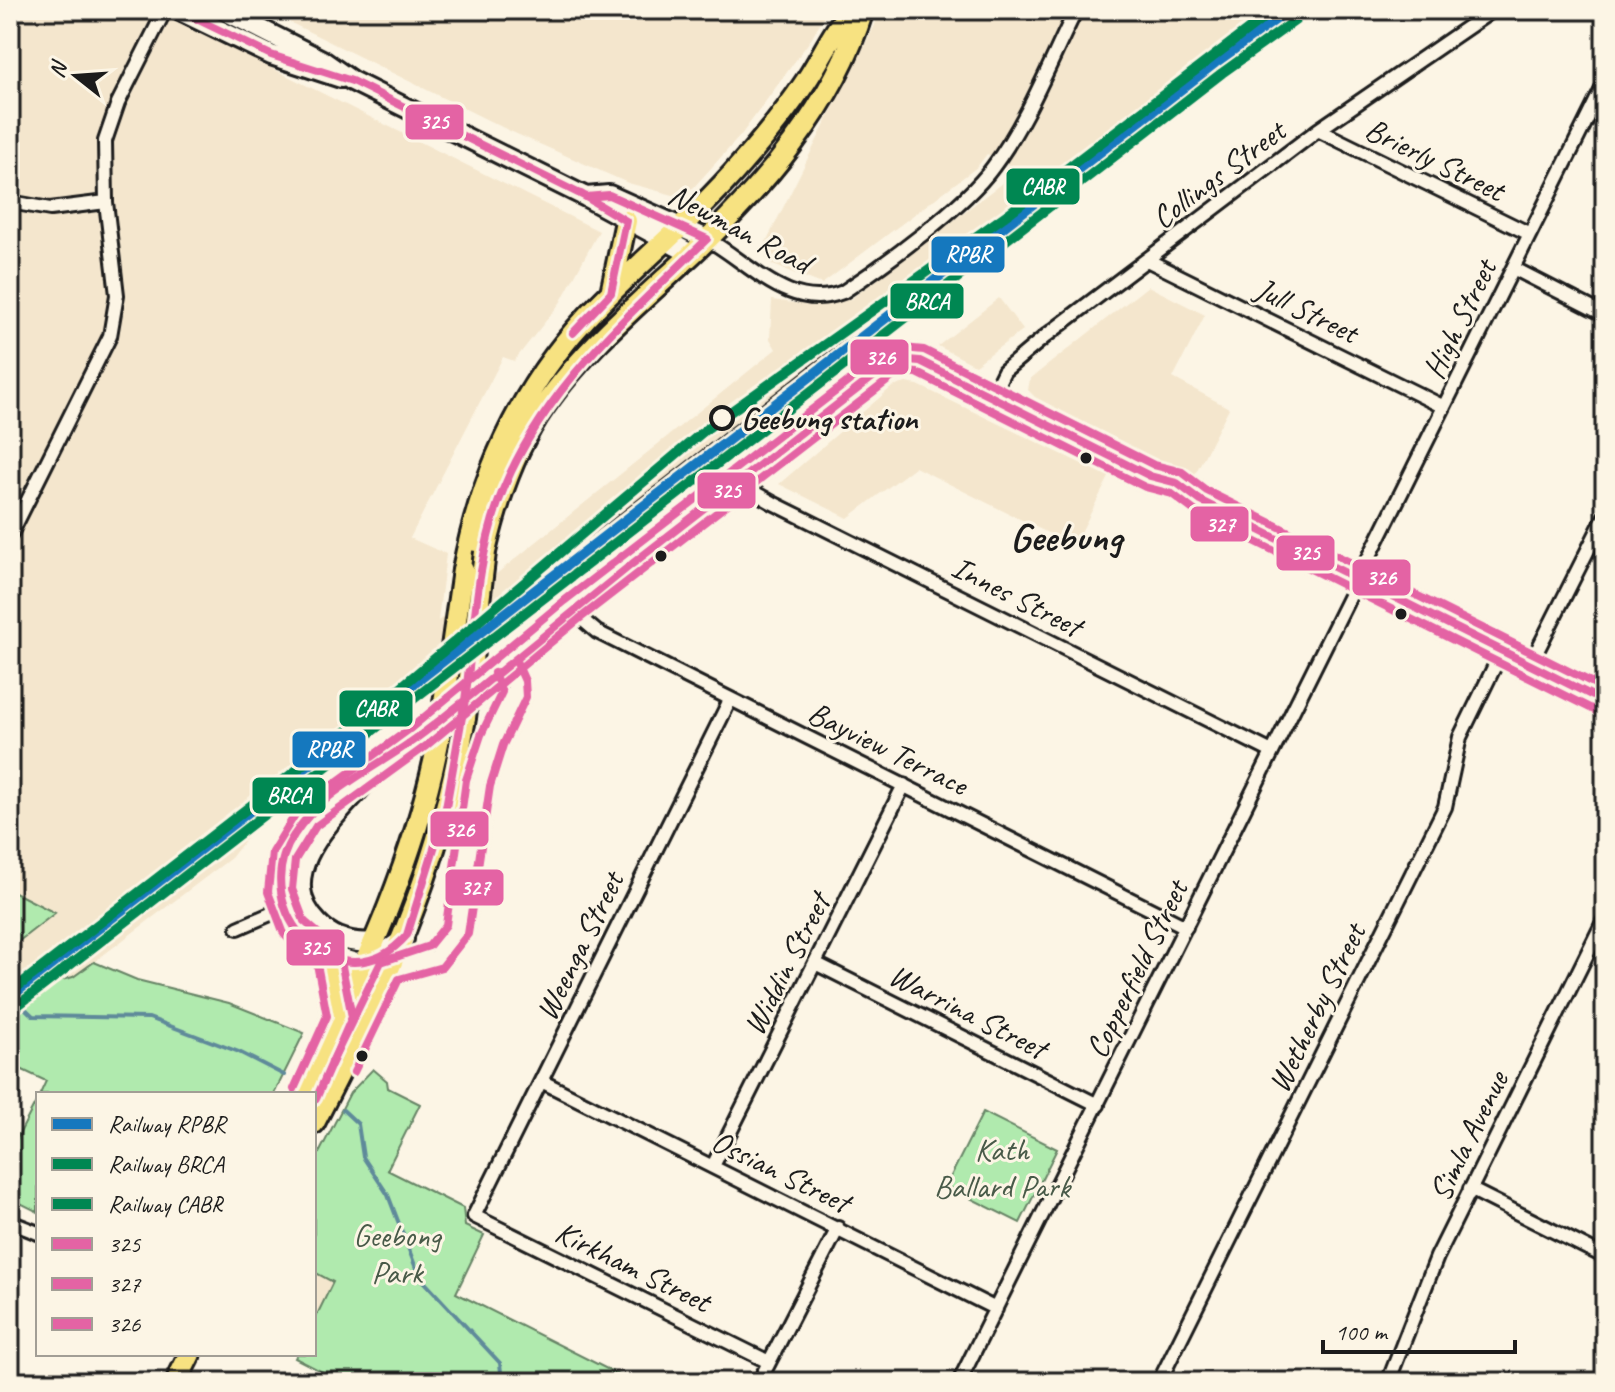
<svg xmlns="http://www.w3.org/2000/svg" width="1615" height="1392" font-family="Caveat,sans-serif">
<rect width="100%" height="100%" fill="#fcf5e5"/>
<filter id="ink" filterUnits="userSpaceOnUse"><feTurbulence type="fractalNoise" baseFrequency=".0125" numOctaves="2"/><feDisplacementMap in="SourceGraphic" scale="16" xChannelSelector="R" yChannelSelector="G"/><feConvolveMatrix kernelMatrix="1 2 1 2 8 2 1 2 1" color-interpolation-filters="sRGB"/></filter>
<g filter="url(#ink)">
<path fill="#f4e6cd" d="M 10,10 L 155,10 L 599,231 L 560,303 L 514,361 L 503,357 L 410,538 L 446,554 L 438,621 L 776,349 L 770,339 L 772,300 L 815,306 L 851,299 L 1019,170 L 987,154 L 977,167 L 822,284 L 773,265 L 766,258 L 766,242 L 882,10 L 1322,10 L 1252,58 L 906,327 L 892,330 L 866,350 L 869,355 L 781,419 L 779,428 L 691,496 L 673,501 L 618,543 L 611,541 L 537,598 L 530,605 L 532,616 L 321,780 L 319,777 L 253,830 L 231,858 L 94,962 L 73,977 L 34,987 L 10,1008 L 10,948 L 55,913 L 10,890 Z
M 265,10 L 827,10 L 812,38 L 741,135 L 693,188 L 673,195 L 628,183 L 510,131 Z
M 1148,286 L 1205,315 L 1173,378 L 1229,408 L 1193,478 L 1035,397 L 1028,390 L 1030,379 Z
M 999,298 L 1023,330 L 975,365 L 938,346 Z
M 906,383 L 918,385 L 1109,477 L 1074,546 L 915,467 L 848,518 L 779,484 L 892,387 Z
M 314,1272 L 334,1282 L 314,1321 Z"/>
<path fill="#b0eaae" stroke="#668365" stroke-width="2" d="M 10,890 L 55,913 L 10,948 Z
M 94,962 L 137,980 L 229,1003 L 304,1033 L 274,1094 L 40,1094 L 46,1081 L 10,1064 L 10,1008 L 34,987 L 73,977 Z
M 373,1069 L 387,1081 L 388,1088 L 420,1104 L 387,1170 L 463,1208 L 465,1226 L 484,1235 L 456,1293 L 633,1382 L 342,1382 L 295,1358 L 297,1354 L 314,1354 L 314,1321 L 333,1282 L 314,1272 L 314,1163 L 350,1093 Z
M 38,1098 L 38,1212 L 10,1198 L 11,1150 Z
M 983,1112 L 1057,1149 L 1020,1223 L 946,1186 Z"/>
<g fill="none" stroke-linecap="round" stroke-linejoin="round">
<path stroke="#5f8a9a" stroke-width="4" d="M 10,994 L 33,1016 L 149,1018 L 239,1052 L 284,1075
M 343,1110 L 358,1124 L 363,1157 L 388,1195 L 419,1276 L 500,1363 L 502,1382"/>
<defs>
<path id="minor" d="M 1318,130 L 1530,234
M 10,202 L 50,209 L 106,202
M 707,239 C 750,263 790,313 843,292 C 884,265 965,206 993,167 C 1028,120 1050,62 1076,10
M 1147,260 L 1444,407
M 1513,268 L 1605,315
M 991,397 L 1004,371 L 1047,335 L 1318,130 L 1493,10
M 744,478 L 757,494 L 773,503 L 1272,752
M 10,536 L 110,336 L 117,295 L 106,202 L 105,141 L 118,103 L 165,10
M 571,610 L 597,632 L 1186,927
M 1526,664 L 1537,651 L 1605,516
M 730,700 L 474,1216 L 769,1362
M 238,928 L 305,899
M 815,963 L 1098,1105
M 391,969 L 436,957 L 457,930 L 478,783 L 492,740 L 514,695 L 514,684 L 505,667
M 541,1081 L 996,1309
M 713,1166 L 904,785
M 1470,1189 L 1605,1257
M 10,1222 L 38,1233
M 759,1382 L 838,1228
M 959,1382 L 1605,83
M 1159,1382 L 1445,807 L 1460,737 L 1502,651
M 1388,1382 L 1437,1257 L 1605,918"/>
<path id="secondary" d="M 178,10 L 271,55 L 341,78
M 223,10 L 322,60 L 352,81 L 586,197 L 691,254
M 586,197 L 609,195 L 707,239
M 1190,499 L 1605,702
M 366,782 C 335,817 270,874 318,923 C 333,939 353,944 374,942
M 404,939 L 374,959 L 356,963 L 321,953 L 300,935 L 284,907 L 279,879 L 283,856 L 299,828 L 325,803 L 488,681 L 585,599 L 846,400 L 883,366 L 902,358 L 920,361 L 1150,476 L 1177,483 L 1201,501"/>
<path id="primary" d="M 611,293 L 626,221
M 485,552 C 496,504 511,459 537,417 C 577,355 637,305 691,255 C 762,188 834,106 863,10
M 463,570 C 481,475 521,388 587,317 C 637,264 695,218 742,163 C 765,137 787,110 806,81 C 821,59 833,30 852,10
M 328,956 L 340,1017
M 305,1094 C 359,978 415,864 439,738
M 314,1123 C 384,987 440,872 465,718
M 176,1382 L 190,1354"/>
</defs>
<use href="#minor" stroke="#1c1c1c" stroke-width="18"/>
<use href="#secondary" stroke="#1c1c1c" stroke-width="24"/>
<use href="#primary" stroke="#1c1c1c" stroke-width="26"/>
<use href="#minor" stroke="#fcf5e5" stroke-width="12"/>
<use href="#secondary" stroke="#fcf5e5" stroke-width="18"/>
<use href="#primary" stroke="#f7e281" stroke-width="20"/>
<path stroke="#1c1c1c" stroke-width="4" d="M 10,989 L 1111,134 L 1277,10"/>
<defs>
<path id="primary-bridge" d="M 465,718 L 485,552
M 439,738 L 463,570"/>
</defs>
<use href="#primary-bridge" stroke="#1c1c1c" stroke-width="26" stroke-linecap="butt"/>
<use href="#primary-bridge" stroke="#f7e281" stroke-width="20"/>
<defs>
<path id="bus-1" d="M 178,10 L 271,55 L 352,81 L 586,197 L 609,195 L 707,239 C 626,318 537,394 498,503 C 476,565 474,636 465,700
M 573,333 L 611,293 L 626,221 L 581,194
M 465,700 L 445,813 L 407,935 C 341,1011 244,910 294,835 C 319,795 364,774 402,748 C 424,734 444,717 465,700 Z
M 465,700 L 632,564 L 896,359 L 920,361 L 1150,476 L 1177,483 L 1201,501 L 1605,702"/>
<path id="bus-2" d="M 354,1072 L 399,979 L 442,967 L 468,934 L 490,786 L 503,745 L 526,697 L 525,681 L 516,661
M 316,1099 L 352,1017 L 339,951 L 304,921 L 292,889 L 295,860 L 316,826 L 426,746 L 579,619 L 900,371 L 917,373 L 1145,487 L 1172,494 L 1196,512 L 1600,713"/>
<path id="bus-3" d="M 332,1062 L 381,962 L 429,946 L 446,925 L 466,780 L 481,735 L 502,692 L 494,673
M 294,1089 L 327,1016 L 317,964 L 305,957 L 284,934 L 268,892 L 272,852 L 298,810 L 411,728 L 564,601 L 893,347 L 924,350 L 1154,465 L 1182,472 L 1207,491 L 1605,689"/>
</defs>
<use href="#bus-1" stroke="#fcf5e5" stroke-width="14"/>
<use href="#bus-2" stroke="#fcf5e5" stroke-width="14"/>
<use href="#bus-3" stroke="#fcf5e5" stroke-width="14"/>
<use href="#bus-1" stroke="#e463a4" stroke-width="8"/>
<use href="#bus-2" stroke="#e463a4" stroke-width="8"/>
<use href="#bus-3" stroke="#e463a4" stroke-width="8"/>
<defs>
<path id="rail-1" d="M 10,997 L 1215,63 L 1289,10"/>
<path id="rail-2" d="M 17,1006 L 1222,73 L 1296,20"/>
<path id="rail-3" d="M 17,987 L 369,714 L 705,430 L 1009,213 L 1261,20"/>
</defs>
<use href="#rail-1" stroke="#fcf5e5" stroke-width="16"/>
<use href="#rail-2" stroke="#fcf5e5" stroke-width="16"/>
<use href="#rail-3" stroke="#fcf5e5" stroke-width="16"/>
<use href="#rail-1" stroke="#1578be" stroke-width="10"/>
<use href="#rail-2" stroke="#008752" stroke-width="10"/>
<use href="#rail-3" stroke="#008752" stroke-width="10"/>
</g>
</g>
<circle fill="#fcf5e5" stroke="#1c1c1c" stroke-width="4" cx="722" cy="418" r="11"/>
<g fill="#1c1c1c" stroke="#fcf5e5" stroke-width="3">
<circle cx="1086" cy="458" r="7"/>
<circle cx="661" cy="556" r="7"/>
<circle cx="1401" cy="614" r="7"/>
<circle cx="362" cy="1056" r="7"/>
</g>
<g text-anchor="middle" stroke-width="6" stroke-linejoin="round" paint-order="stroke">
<g font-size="32" fill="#1c1c1c" stroke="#fcf5e5">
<text transform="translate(1435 159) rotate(26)" y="11">Brierly Street</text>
<text transform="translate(1218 174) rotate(-37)" y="11">Collings Street</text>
<text transform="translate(740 228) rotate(28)" y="11">Newman Road</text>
<text transform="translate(1307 310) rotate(26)" y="11">Jull Street</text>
<text transform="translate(1459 319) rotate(-64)" y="11">High Street</text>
<text transform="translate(1017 596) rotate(27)" y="11">Innes Street</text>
<text transform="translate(888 748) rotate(26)" y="11">Bayview Terrace</text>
<text transform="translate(579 946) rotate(-64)" y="11">Weenga Street</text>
<text transform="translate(786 964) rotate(-63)" y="11">Widdin Street</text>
<text transform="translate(1136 969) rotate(-64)" y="11">Copperfield Street</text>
<text transform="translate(1316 1008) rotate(-64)" y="11">Wetherby Street</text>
<text transform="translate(968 1011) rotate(27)" y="11">Warrina Street</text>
<text transform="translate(1468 1136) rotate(-64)" y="11">Simla Avenue</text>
<text transform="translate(781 1171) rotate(26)" y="11">Ossian Street</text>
<text transform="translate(633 1266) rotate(26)" y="11">Kirkham Street</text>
</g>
<g font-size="32" font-weight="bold" fill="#1c1c1c" stroke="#fcf5e5" text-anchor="start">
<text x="741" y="429">Geebung station</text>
</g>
<g font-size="32" fill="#485a48" stroke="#fcf5e5">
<text x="1002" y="1160">Kath<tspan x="1002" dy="37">Ballard Park</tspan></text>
<text x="397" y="1246">Geebong<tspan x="397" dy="37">Park</tspan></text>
</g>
<g font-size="40" font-weight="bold" fill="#1c1c1c" stroke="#fcf5e5">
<text x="1066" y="550">Geebung</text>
</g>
</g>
<g stroke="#fcf5e5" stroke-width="3">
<rect x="404" y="103" width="61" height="38" rx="8" fill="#e463a4"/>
<rect x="1005" y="167" width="76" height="39" rx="8" fill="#008752"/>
<rect x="930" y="235" width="76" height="39" rx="8" fill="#1578be"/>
<rect x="889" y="282" width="76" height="38" rx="8" fill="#008752"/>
<rect x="849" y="338" width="61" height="38" rx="8" fill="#e463a4"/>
<rect x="696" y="471" width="61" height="39" rx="8" fill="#e463a4"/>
<rect x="1189" y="505" width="61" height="38" rx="8" fill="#e463a4"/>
<rect x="1275" y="534" width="61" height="38" rx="8" fill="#e463a4"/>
<rect x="1351" y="558" width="61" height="39" rx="8" fill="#e463a4"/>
<rect x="338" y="689" width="76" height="39" rx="8" fill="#008752"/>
<rect x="291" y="730" width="76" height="39" rx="8" fill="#1578be"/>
<rect x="251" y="776" width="76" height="39" rx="8" fill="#008752"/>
<rect x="429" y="810" width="61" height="38" rx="8" fill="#e463a4"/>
<rect x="444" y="868" width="61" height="39" rx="8" fill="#e463a4"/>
<rect x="285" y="928" width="61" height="39" rx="8" fill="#e463a4"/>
</g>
<g font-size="22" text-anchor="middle" font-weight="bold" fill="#fff">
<text x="434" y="129">325</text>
<text x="1043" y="194">CABR</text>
<text x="968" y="262">RPBR</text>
<text x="927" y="309">BRCA</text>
<text x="880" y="365">326</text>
<text x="726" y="498">325</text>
<text x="1220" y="532">327</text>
<text x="1305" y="560">325</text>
<text x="1381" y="585">326</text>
<text x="376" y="716">CABR</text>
<text x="329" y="757">RPBR</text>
<text x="289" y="803">BRCA</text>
<text x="459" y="837">326</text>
<text x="475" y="895">327</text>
<text x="315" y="955">325</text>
</g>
<rect width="1615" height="1392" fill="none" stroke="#fcf5e5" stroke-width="40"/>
<rect x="20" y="20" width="1575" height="1352" fill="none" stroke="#1c1c1c" stroke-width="3" filter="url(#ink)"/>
<rect x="36" y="1092" width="280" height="264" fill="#fcf5e5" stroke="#a29e95" stroke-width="2"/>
<rect x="52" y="1118" width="40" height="12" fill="#1578be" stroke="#a29e95" stroke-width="2"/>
<text x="108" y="1132" font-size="24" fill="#1c1c1c">Railway RPBR</text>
<rect x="52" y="1158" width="40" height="12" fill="#008752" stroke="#a29e95" stroke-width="2"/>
<text x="108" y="1172" font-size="24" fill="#1c1c1c">Railway BRCA</text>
<rect x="52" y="1198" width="40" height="12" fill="#008752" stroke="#a29e95" stroke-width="2"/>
<text x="108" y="1212" font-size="24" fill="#1c1c1c">Railway CABR</text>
<rect x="52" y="1238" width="40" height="12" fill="#e463a4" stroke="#a29e95" stroke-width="2"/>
<text x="108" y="1252" font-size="24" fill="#1c1c1c">325</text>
<rect x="52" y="1278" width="40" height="12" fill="#e463a4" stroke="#a29e95" stroke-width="2"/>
<text x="108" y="1292" font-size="24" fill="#1c1c1c">327</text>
<rect x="52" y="1318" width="40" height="12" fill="#e463a4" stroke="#a29e95" stroke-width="2"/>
<text x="108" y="1332" font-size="24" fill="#1c1c1c">326</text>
<g transform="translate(76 76) rotate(287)" stroke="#fcf5e5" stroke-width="6" paint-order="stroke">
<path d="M0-6L14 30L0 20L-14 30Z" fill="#1c1c1c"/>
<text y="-12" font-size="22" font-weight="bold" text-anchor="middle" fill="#1c1c1c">N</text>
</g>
<path d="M1323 1340v12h192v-12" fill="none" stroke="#1c1c1c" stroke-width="4"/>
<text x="1335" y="1340" font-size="24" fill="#1c1c1c" stroke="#fcf5e5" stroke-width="6" paint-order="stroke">100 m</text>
</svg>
